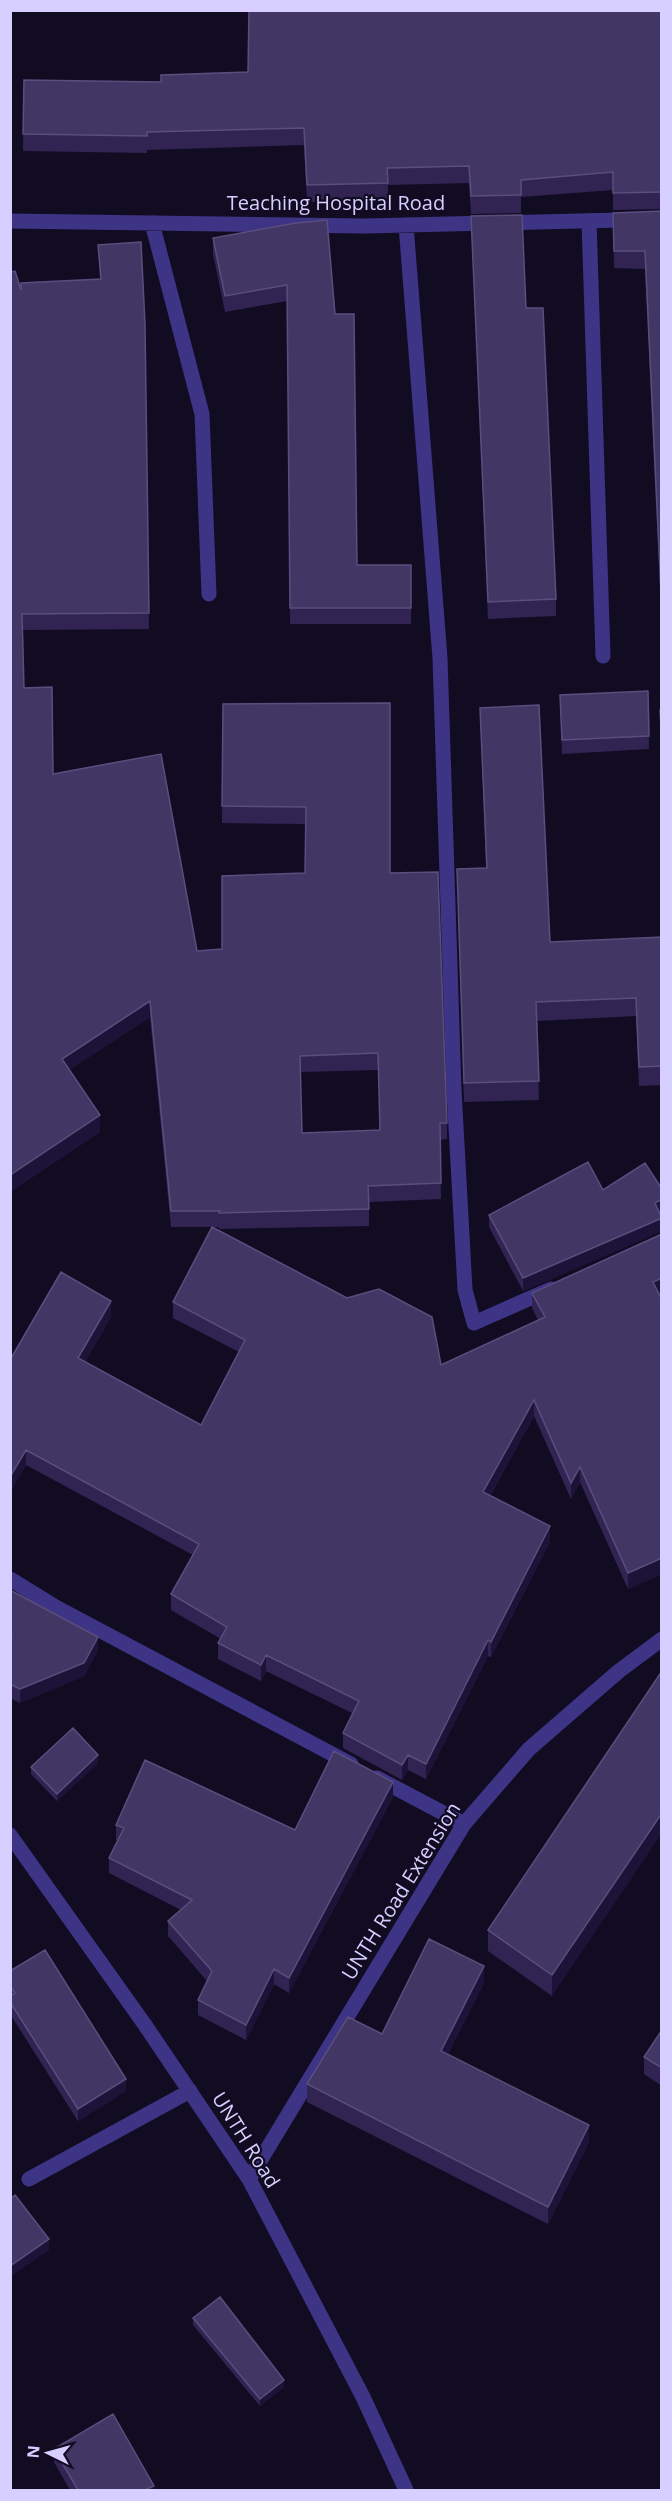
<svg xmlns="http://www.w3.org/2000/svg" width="672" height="2501" font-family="'Open Sans',sans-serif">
<rect width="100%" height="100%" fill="#120c23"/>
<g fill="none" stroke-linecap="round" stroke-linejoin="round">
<path stroke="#3d3486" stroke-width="15" d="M 589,221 L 603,656
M 29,2179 L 190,2091"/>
<path stroke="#3d3486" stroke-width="15" d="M 10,221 L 365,226 L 662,219
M 152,223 L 202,414 L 209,594
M 406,225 L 440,658 L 454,1090 L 465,1290 L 474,1323 L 551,1289
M 10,1579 L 54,1606 L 351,1764
M 377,1778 L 464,1824
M 10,1835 L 145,2025 L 249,2179 L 363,2397 L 406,2490
M 249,2179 L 464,1824 L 529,1749 L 619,1671 L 662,1639"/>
</g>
<path fill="#312453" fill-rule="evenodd" d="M 662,10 L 662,209 L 613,210 L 613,190 L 521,197 L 521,213 L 471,214 L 469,183 L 388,185 L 388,200 L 307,202 L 304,145 L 147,150 L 147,153 L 23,151 L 24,80 L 161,82 L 248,72 Z
M 662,211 L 662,610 L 661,610 L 645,269 L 614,268 L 613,213 Z
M 471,216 L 526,308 L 556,599 L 556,616 L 488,619 Z
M 213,238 L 335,314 L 357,565 L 411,565 L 411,624 L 290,624 L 287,301 L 225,312 L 213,254 Z
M 98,245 L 145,324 L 149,629 L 23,630 L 24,688 L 53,774 L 197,951 L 222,949 L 305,873 L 306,824 L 222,823 L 223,704 L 390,873 L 447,1123 L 447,1139 L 440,1140 L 441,1199 L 369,1202 L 369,1226 L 219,1229 L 219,1227 L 213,1227 L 441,1365 L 538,1320 L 532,1308 L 532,1293 L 662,1294 L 659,1295 L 662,1300 L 662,1574 L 628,1589 L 580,1482 L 571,1499 L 534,1416 L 490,1496 L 550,1542 L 491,1657 L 488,1656 L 426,1779 L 408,1770 L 402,1780 L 343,1748 L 343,1733 L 352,1713 L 266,1671 L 261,1681 L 218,1659 L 218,1643 L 221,1639 L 171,1610 L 171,1594 L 193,1555 L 26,1465 L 10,1492 L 10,1360 L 111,1317 L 85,1362 L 201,1425 L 239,1352 L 173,1318 L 173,1302 L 212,1227 L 171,1227 L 150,1017 L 69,1070 L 100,1132 L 10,1192 L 21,290 L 100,279 ZM 378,1070 L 380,1131 L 302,1133 L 300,1072 Z
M 648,691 L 649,749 L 562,754 L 560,695 Z
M 480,708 L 550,942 L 662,937 L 662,1085 L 639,1086 L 636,1016 L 537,1021 L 539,1100 L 464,1102 L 457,869 L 486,868 Z
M 603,1190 L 659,1213 L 662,1218 L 662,1231 L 523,1291 L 489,1227 L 489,1215 Z
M 10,1590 L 98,1650 L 84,1676 L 20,1703 L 10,1698 Z
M 662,1671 L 552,1996 L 488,1951 L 488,1930 Z
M 98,1763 L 57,1801 L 31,1774 L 31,1767 Z
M 393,1797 L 289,1993 L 274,1984 L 246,2040 L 198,2015 L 198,2000 L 207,1981 L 168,1936 L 168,1921 L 181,1910 L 109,1873 L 109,1858 L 118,1841 L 116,1840 L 116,1825 L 295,1830 Z
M 10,1971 L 126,2091 L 78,2121 L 10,2014 Z
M 484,1983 L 448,2054 L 589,2142 L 548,2224 L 307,2102 L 307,2084 L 382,2034 Z
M 662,2030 L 662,2086 L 644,2074 L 644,2057 Z
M 193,2318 L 284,2387 L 260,2406 L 193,2325 Z
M 54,2449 L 154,2490 L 70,2490 L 54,2462 Z"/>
<path fill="#1d1338" d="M 150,1001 L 150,1017 L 62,1075 L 62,1059 Z
M 100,1115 L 100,1132 L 10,1192 L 10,1175 Z
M 662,1199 L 662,1211 L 655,1216 L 655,1203 Z
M 662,1218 L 662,1231 L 523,1291 L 523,1278 Z
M 662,1278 L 662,1294 L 653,1298 L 653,1282 Z
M 111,1301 L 111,1317 L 78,1374 L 78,1358 Z
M 534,1400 L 534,1416 L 483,1508 L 483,1492 Z
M 26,1450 L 26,1465 L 10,1492 L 10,1477 Z
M 580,1467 L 580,1482 L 571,1499 L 571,1483 Z
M 550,1526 L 550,1542 L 491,1657 L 491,1642 Z
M 662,1558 L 662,1574 L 628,1589 L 628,1573 Z
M 98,1637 L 98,1650 L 84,1676 L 20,1703 L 20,1689 Z
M 488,1640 L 488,1656 L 426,1779 L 426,1764 Z
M 266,1655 L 266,1671 L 261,1681 L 261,1665 Z
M 98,1755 L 98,1763 L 57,1801 L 57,1794 Z
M 408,1755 L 408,1770 L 402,1780 L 402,1765 Z
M 393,1782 L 393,1797 L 289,1993 L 289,1978 Z
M 662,1813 L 662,1833 L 552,1996 L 552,1975 Z
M 484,1966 L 484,1983 L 441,2068 L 441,2051 Z
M 274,1969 L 274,1984 L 246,2040 L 246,2025 Z
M 126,2079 L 126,2091 L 78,2121 L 78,2109 Z
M 589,2125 L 589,2142 L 548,2224 L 548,2207 Z
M 49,2239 L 49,2250 L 10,2277 L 10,2266 Z
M 284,2380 L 284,2387 L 260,2406 L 260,2399 Z
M 154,2486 L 154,2490 L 145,2490 Z"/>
<path fill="#423665" stroke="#5a4e7e" stroke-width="1.5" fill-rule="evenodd" d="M 249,10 L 662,10 L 662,192 L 613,193 L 613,172 L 521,180 L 521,195 L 471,196 L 469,166 L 387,168 L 388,183 L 307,185 L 304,128 L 147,132 L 147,136 L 23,134 L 24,80 L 161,82 L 161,75 L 248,72 Z
M 662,211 L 662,592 L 661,592 L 645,251 L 614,251 L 613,213 Z
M 522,215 L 526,308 L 543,308 L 556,599 L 488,602 L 471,216 Z
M 327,220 L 335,314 L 354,314 L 357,565 L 411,565 L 411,608 L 290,608 L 287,285 L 225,296 L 213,238 L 296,223 Z
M 141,242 L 145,324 L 149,613 L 22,614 L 24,688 L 52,687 L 53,774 L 161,754 L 197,951 L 222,949 L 222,876 L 305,873 L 306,807 L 222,806 L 223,704 L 390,703 L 390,873 L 438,872 L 447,1123 L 440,1123 L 441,1183 L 368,1186 L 369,1209 L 219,1213 L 220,1211 L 171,1211 L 150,1001 L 62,1059 L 100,1115 L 10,1175 L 10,272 L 15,271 L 21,290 L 21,283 L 101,279 L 98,245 ZM 378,1053 L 380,1130 L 302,1133 L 300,1056 Z
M 648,691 L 649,736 L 562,740 L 560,695 Z
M 539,705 L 550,942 L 662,937 L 662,1066 L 639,1067 L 636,998 L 536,1002 L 539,1081 L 464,1083 L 457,869 L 487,868 L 480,708 Z
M 660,710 L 662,710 L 662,743 Z
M 588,1162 L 603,1190 L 645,1163 L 662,1189 L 662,1199 L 655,1203 L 662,1218 L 523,1278 L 489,1215 Z
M 212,1227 L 347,1298 L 379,1289 L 432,1317 L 441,1365 L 545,1317 L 532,1293 L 662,1234 L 662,1278 L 653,1282 L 662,1300 L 662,1558 L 628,1573 L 580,1467 L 571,1483 L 534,1400 L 483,1492 L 550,1526 L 491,1642 L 488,1640 L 426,1764 L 408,1755 L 402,1765 L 343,1733 L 359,1701 L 266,1655 L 261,1665 L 218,1643 L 227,1627 L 171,1594 L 199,1544 L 26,1450 L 10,1477 L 10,1360 L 61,1272 L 111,1301 L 78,1358 L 201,1425 L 245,1340 L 173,1302 Z
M 10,1590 L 98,1637 L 84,1663 L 20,1689 L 10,1684 L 10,1640 L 12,1638 L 10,1637 Z
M 662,1671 L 662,1813 L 552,1975 L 488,1930 Z
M 73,1728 L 98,1755 L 57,1794 L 31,1767 Z
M 334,1751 L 393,1782 L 289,1978 L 274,1969 L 246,2025 L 198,2000 L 212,1971 L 168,1921 L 192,1900 L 109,1858 L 124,1828 L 116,1825 L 145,1760 L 295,1830 Z
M 429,1939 L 484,1966 L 441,2051 L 589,2125 L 548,2207 L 307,2084 L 348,2017 L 382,2034 Z
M 45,1950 L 126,2079 L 78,2109 L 10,2002 L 10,1996 L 15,1993 L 10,1986 L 10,1971 Z
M 662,2030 L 662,2068 L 644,2057 Z
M 15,2195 L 49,2239 L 10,2266 L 10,2199 Z
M 220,2297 L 284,2380 L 260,2399 L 193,2318 Z
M 113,2414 L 154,2486 L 145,2490 L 78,2490 L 54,2449 Z"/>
<g text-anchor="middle" stroke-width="4.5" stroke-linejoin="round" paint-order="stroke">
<g font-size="20" fill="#d7cfff" stroke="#120c23">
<text x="336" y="210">Teaching Hospital Road</text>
<text transform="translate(401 1891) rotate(-58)" y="7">UNTH Road Extension</text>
<text transform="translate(246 2140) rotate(58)" y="7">UNTH Road</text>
</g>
</g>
<rect width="672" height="2501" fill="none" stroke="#d7cfff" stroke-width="24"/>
<g transform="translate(48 2453) rotate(275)" stroke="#120c23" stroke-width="4.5" paint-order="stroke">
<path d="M0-4.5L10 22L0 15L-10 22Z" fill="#d7cfff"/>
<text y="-9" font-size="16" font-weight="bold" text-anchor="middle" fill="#d7cfff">N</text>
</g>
</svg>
